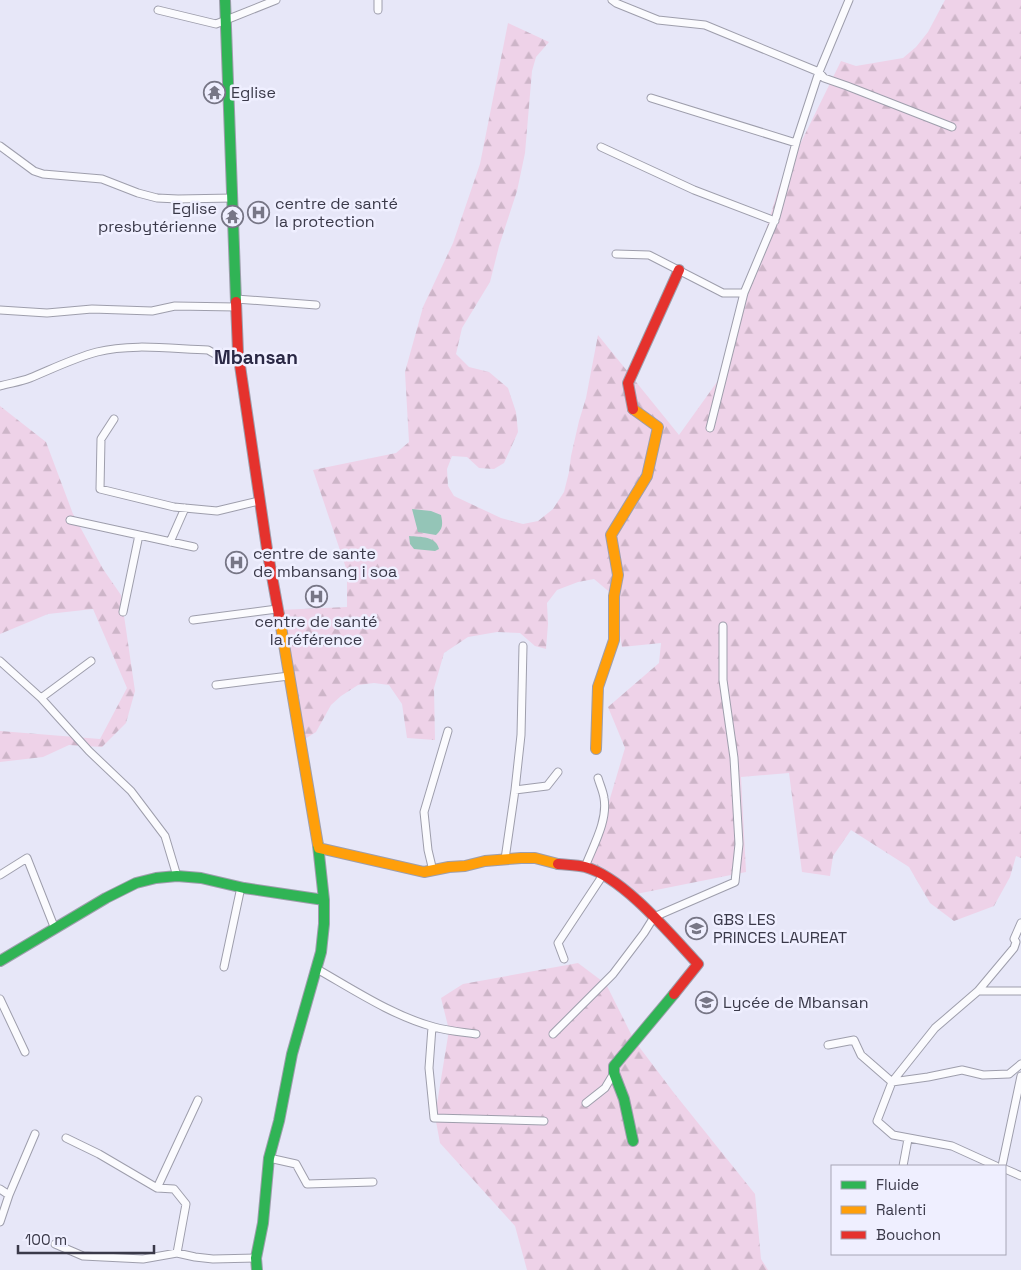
<svg xmlns="http://www.w3.org/2000/svg" width="1021" height="1270" font-family="'Space Grotesk',sans-serif">
<defs>
<pattern id="forest-firs" width="22" height="20" patternUnits="userSpaceOnUse" patternTransform="scale(1.25)"><rect width="22" height="20" fill="#eed2e8"/><path d="M5 1l3.5 6h-7zM16 11l3.5 6h-7z" fill="#cdb5c8"/></pattern>
</defs>
<rect width="100%" height="100%" fill="#e7e7f8"/>
<path fill="url(#forest-firs)" d="M 945,0 L 1021,0 L 1021,858 L 1016,856 L 1010,877 L 994,906 L 954,921 L 930,903 L 909,867 L 851,830 L 833,856 L 830,876 L 802,872 L 789,773 L 741,777 L 746,872 L 631,895 L 591,862 L 625,748 L 608,707 L 659,663 L 661,643 L 622,647 L 613,595 L 594,579 L 578,582 L 557,590 L 547,603 L 548,624 L 546,649 L 535,646 L 520,633 L 497,632 L 468,637 L 444,653 L 434,688 L 435,740 L 407,738 L 402,704 L 389,685 L 374,683 L 358,685 L 341,696 L 331,705 L 316,732 L 300,742 L 279,610 L 347,607 L 347,571 L 313,470 L 396,453 L 409,442 L 405,372 L 423,307 L 453,243 L 480,164 L 508,23 L 549,42 L 536,57 L 532,71 L 525,153 L 517,191 L 499,246 L 490,282 L 462,328 L 456,354 L 469,367 L 489,372 L 508,388 L 516,412 L 518,432 L 504,463 L 494,469 L 479,468 L 467,457 L 452,456 L 447,469 L 448,486 L 454,496 L 501,518 L 523,524 L 538,521 L 553,509 L 564,492 L 569,472 L 571,456 L 579,421 L 586,398 L 598,335 L 679,435 L 722,375 L 779,187 L 841,61 L 856,66 L 903,58 L 916,47 L 928,32 Z
M 0,406 L 46,442 L 73,514 L 103,569 L 121,595 L 135,691 L 126,723 L 102,747 L 69,745 L 43,757 L 0,762 L 0,731 L 100,739 L 127,688 L 93,609 L 48,614 L 0,634 Z
M 578,963 L 606,984 L 634,1040 L 674,1093 L 755,1194 L 761,1259 L 768,1270 L 527,1270 L 515,1226 L 440,1143 L 435,1116 L 449,1030 L 441,998 L 463,984 Z"/>
<path fill="#94c5b7" d="M 412,509 L 431,511 L 441,515 C 443,524 443,529 436,535 L 418,532 Z
M 409,536 C 421,537 436,536 439,549 L 435,551 L 414,549 L 410,544 Z"/>
<g fill="none" stroke-linecap="round" stroke-linejoin="round">
<defs>
<path id="street" d="M 378,0 L 378,10
M 612,0 L 616,3 L 658,20 L 705,25 L 819,72 L 824,78 L 847,86 L 952,127
M 158,10 L 216,24 L 276,0
M 651,98 L 796,143
M 0,146 L 34,171 L 43,174 L 102,179 L 138,193 L 157,198 L 178,199 L 233,198
M 601,147 L 694,190 L 775,221
M 616,254 L 649,255 L 723,293 L 744,293
M 236,299 L 316,305
M 0,310 L 47,313 L 92,309 L 152,311 L 175,306 L 236,307
M 0,386 C 10,383 20,382 30,378 C 52,369 74,358 97,352 C 131,343 174,349 208,350 L 215,354 L 238,352
M 114,419 L 101,439 L 100,489 L 174,507 L 217,511 L 259,501
M 710,428 L 744,293 L 776,217 L 797,139 L 819,72 L 849,0
M 70,520 L 194,547
M 170,542 L 185,508
M 123,612 L 139,535
M 193,620 L 277,609
M 0,661 L 41,698 L 89,751 L 131,791 L 165,836 L 177,876
M 216,685 L 289,676
M 41,698 L 91,661
M 515,790 L 547,786 L 558,772
M 505,859 L 515,790 L 521,735 L 523,646
M 585,867 C 593,846 608,821 604,798 C 603,791 600,785 598,778
M 433,871 L 428,850 L 424,812 L 448,731
M 0,875 L 27,858 L 55,929
M 564,959 L 558,943 L 603,875
M 224,967 L 241,887
M 317,969 C 354,990 393,1016 434,1027 C 448,1031 462,1032 476,1034
M 978,991 L 1021,991
M 0,999 L 25,1052
M 432,1027 L 429,1068 L 434,1118 L 544,1121
M 553,1034 L 613,974 L 644,933 L 654,917 L 735,882 L 739,844 L 734,758 L 723,680 L 723,626
M 828,1045 L 854,1040 L 861,1055 L 892,1082 L 928,1077 L 962,1070 L 983,1075 L 1009,1074 L 1021,1064
M 586,1103 L 605,1088 L 614,1073
M 66,1138 L 99,1154 L 157,1188 L 174,1189 L 186,1204 L 177,1253
M 269,1158 L 296,1164 L 307,1184 L 373,1182
M 903,1166 L 908,1139
M 996,1166 L 952,1146 L 893,1135 L 877,1121 L 892,1082 L 935,1028 L 978,991 L 1014,948 L 1016,942 L 1014,939 L 1021,923
M 1002,1166 L 1021,1076
M 1005,1169 L 1021,1176
M 157,1188 L 198,1100
M 0,1189 L 9,1195
M 0,1222 L 9,1195 L 35,1134
M 55,1244 L 83,1256 L 143,1259 L 177,1253 L 195,1257 L 213,1259 L 256,1258"/>
<path id="fast" d="M 225,0 L 236,302
M 0,961 L 106,898 L 136,883 L 156,878 L 177,876 L 201,878 L 244,888 L 324,900
M 633,1141 L 624,1099 L 614,1073 L 614,1066 L 674,994
M 257,1270 L 256,1258 L 263,1223 L 269,1158 L 279,1121 L 292,1054 L 321,952 L 324,924 L 324,900 L 318,845"/>
<path id="slow" d="M 279,615 L 318,845
M 596,749 L 598,687 L 614,640 L 614,596 L 618,575 L 611,535 L 647,476 L 658,427 L 633,409
M 319,848 L 424,872 L 449,867 L 465,866 L 485,861 L 521,858 L 535,858 L 558,864"/>
<path id="jam" d="M 236,302 L 238,352 L 267,549 L 279,615
M 633,409 L 628,383 L 679,270
M 558,864 C 567,865 577,865 585,867 C 623,877 671,935 698,964 L 674,994"/>
</defs>
<use href="#street" stroke="#9e9eac" stroke-width="9"/>
<use href="#fast" stroke="#9e9eac" stroke-width="12"/>
<use href="#slow" stroke="#9e9eac" stroke-width="12"/>
<use href="#jam" stroke="#9e9eac" stroke-width="12"/>
<use href="#street" stroke="#fbfbfe" stroke-width="7"/>
<use href="#fast" stroke="#30b455" stroke-width="10"/>
<use href="#slow" stroke="#ff9f0a" stroke-width="10"/>
<use href="#jam" stroke="#e5322d" stroke-width="10"/>
</g>
<defs>
<symbol id="temple-ring" viewBox="-11 -11 22 22"><circle r="9.5" fill="#efefff" stroke="#777686" stroke-width="1.5"/><path d="M0-6L5-2H3V0L6.5 2.5H4V6H1.5V3h-3V6H-4V2.5H-6.5L-3 0V-2H-5Z" fill="#777686"/></symbol>
<symbol id="hospital-ring" viewBox="-11 -11 22 22"><circle r="9.5" fill="#efefff" stroke="#777686" stroke-width="1.5"/><path d="M-5-5h3v3.5h4V-5h3V5h-3V1.5h-4V5h-3Z" fill="#777686"/></symbol>
<symbol id="school-ring" viewBox="-11 -11 22 22"><circle r="9.5" fill="#efefff" stroke="#777686" stroke-width="1.5"/><path d="M0-5L7-2L0 1L-7-2ZM-4 1L0 2.5L4 1V4Q0 6-4 4Z" fill="#777686"/></symbol>
</defs>
<g fill-rule="evenodd">
<use href="#temple-ring" x="202" y="80" width="25" height="25"/>
<use href="#hospital-ring" x="246" y="200" width="25" height="25"/>
<use href="#temple-ring" x="220" y="204" width="25" height="25"/>
<use href="#hospital-ring" x="224" y="550" width="25" height="25"/>
<use href="#hospital-ring" x="304" y="584" width="25" height="25"/>
<use href="#school-ring" x="684" y="916" width="25" height="25"/>
<use href="#school-ring" x="694" y="990" width="25" height="25"/>
</g>
<g text-anchor="middle" stroke-width="5" stroke-linejoin="round" paint-order="stroke">
<g font-size="16" fill="#3a3949" stroke="#efefff" text-anchor="start">
<text x="231" y="98">Eglise</text>
<text x="275" y="209">centre de santé<tspan x="275" dy="18">la protection</tspan></text>
<text x="217" y="214" text-anchor="end">Eglise<tspan x="217" dy="18">presbytérienne</tspan></text>
<text x="253" y="559">centre de sante<tspan x="253" dy="18">de mbansang i soa</tspan></text>
<text x="316" y="627" text-anchor="middle">centre de santé<tspan x="316" dy="18">la référence</tspan></text>
<text x="713" y="925">GBS LES<tspan x="713" dy="18">PRINCES LAUREAT</tspan></text>
<text x="723" y="1008">Lycée de Mbansan</text>
</g>
<g font-size="19" font-weight="bold" fill="#2a2845" stroke="#efefff">
<text x="256" y="364">Mbansan</text>
</g>
</g>
<rect x="831" y="1165" width="175" height="90" fill="#efefff" stroke="#a7a6b6"/>
<rect x="841" y="1181" width="25" height="8" fill="#30b455" stroke="#a7a6b6"/>
<text x="876" y="1190" font-size="15" fill="#3a3949">Fluide</text>
<rect x="841" y="1206" width="25" height="8" fill="#ff9f0a" stroke="#a7a6b6"/>
<text x="876" y="1215" font-size="15" fill="#3a3949">Ralenti</text>
<rect x="841" y="1231" width="25" height="8" fill="#e5322d" stroke="#a7a6b6"/>
<text x="876" y="1240" font-size="15" fill="#3a3949">Bouchon</text>
<path d="M18 1245v8h136v-8" fill="none" stroke="#3a3949" stroke-width="2.5"/>
<text x="25" y="1245" font-size="15" fill="#3a3949" stroke="#efefff" stroke-width="4" paint-order="stroke">100 m</text>
</svg>
